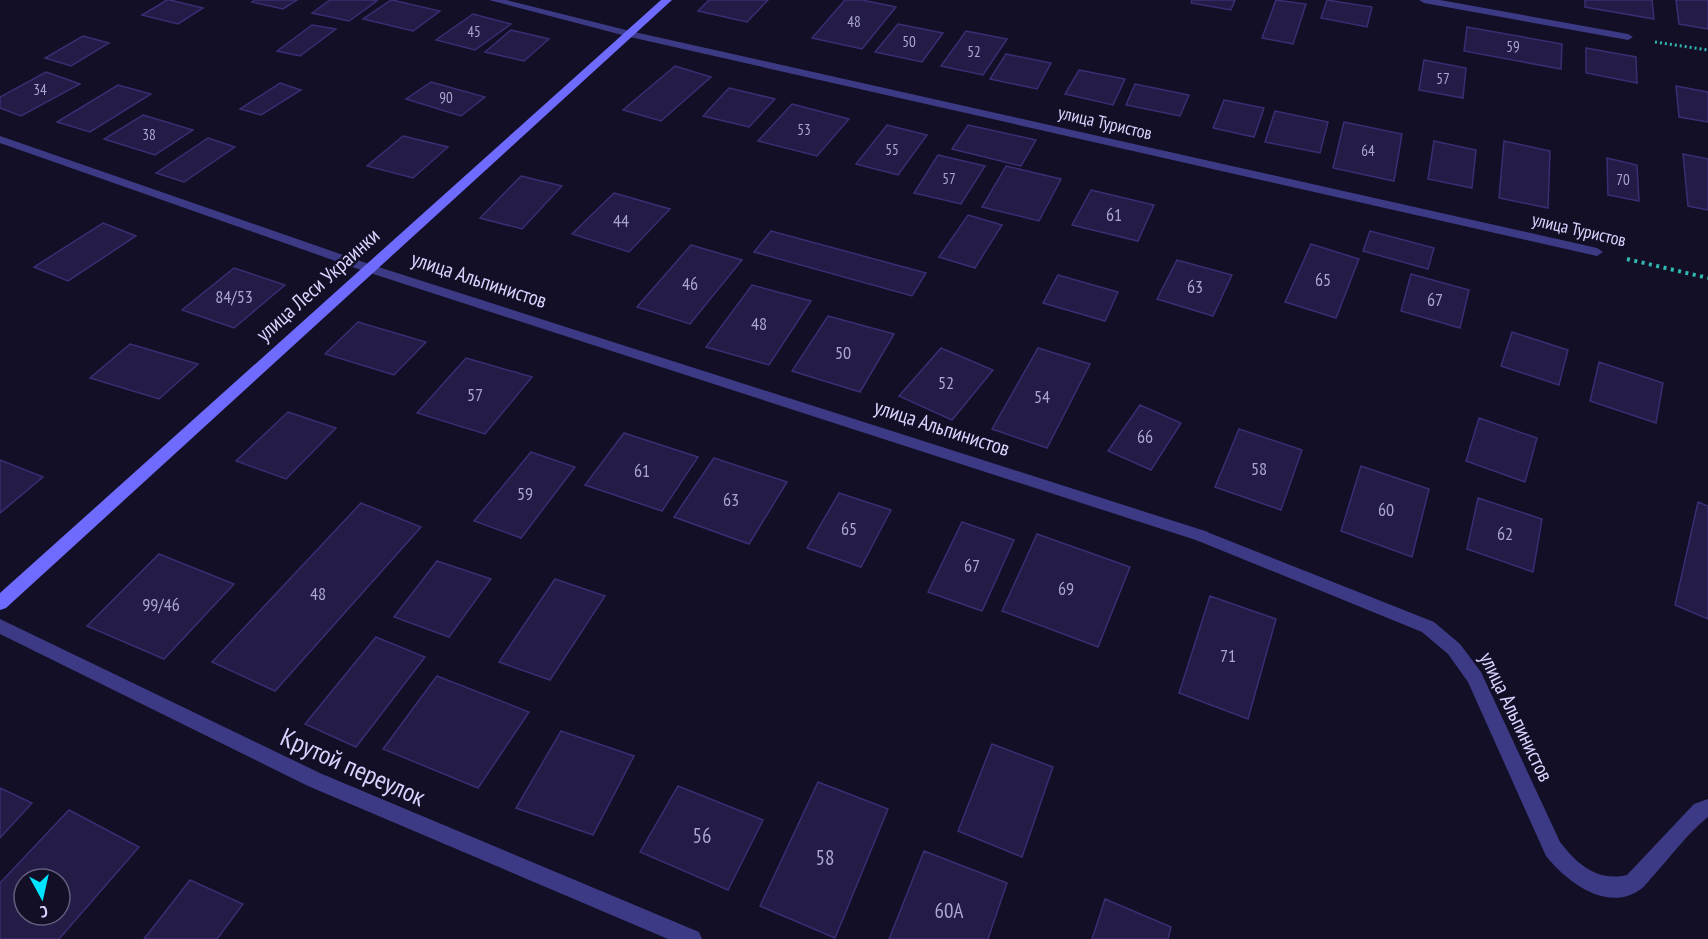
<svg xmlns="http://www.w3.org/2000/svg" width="1708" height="939" font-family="'PT Sans Narrow',sans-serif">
<rect width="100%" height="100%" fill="#130f26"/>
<path fill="#241b47" stroke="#3b2d73" stroke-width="1.5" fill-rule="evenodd" d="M 167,0 L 170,0 L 203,8 L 178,24 L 142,15 Z
M 255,0 L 297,0 L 283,9 L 252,2 Z
M 330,0 L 371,0 L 377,1 L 349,21 L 312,13 Z
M 391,0 L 392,0 L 440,11 L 413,31 L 363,19 Z
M 709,0 L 768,0 L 747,22 L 698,11 Z
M 845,0 L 862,0 L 896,7 L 862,49 L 812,38 Z
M 1192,0 L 1235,0 L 1231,10 L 1191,3 Z
M 1276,0 L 1306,4 L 1293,44 L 1262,38 Z
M 1327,0 L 1372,7 L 1367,27 L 1321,18 Z
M 1585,0 L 1652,0 L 1654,19 L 1585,7 Z
M 1676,0 L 1708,0 L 1708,29 L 1679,24 Z
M 473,14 L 511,24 L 475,50 L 436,40 Z
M 898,24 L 943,33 L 922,62 L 875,52 Z
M 312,25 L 336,29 L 300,56 L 277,51 Z
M 1467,27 L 1562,44 L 1561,69 L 1464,51 Z
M 511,30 L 549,39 L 524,61 L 485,52 Z
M 966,31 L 1007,39 L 983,75 L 941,66 Z
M 83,36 L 109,43 L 71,66 L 45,58 Z
M 1586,48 L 1636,57 L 1637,83 L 1586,73 Z
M 1006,54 L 1051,63 L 1037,89 L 990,79 Z
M 1424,60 L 1466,68 L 1463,98 L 1419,90 Z
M 675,66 L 711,77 L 661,121 L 623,110 Z
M 1079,70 L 1125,79 L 1113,105 L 1065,94 Z
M 46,72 L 80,84 L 21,116 L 0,108 L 0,97 Z
M 431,82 L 485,97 L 461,116 L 406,99 Z
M 280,83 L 301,90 L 261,115 L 240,109 Z
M 1135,84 L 1189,95 L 1180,116 L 1126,105 Z
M 118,85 L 151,94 L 90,132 L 57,122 Z
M 1676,86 L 1708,92 L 1708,122 L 1679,117 Z
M 729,88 L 775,99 L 749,127 L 703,116 Z
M 1224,100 L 1264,108 L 1254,137 L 1213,128 Z
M 792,104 L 849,119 L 817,156 L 758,141 Z
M 1275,111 L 1328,122 L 1320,153 L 1265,142 Z
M 143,115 L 193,130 L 155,155 L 104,139 Z
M 1344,122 L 1402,134 L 1394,181 L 1333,168 Z
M 887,125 L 927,135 L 898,175 L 856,164 Z
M 968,125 L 1036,140 L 1021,166 L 952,149 Z
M 403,136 L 448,147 L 413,178 L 367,166 Z
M 208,138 L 235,147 L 184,182 L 156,173 Z
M 1434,141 L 1476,150 L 1472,188 L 1428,179 Z
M 1504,141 L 1550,151 L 1548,208 L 1499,198 Z
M 1683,154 L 1708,159 L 1708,210 L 1688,206 Z
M 938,155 L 985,166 L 961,204 L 914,193 Z
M 1607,158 L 1637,165 L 1639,201 L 1608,195 Z
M 1006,166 L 1061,179 L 1039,221 L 982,207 Z
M 521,176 L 562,186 L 522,229 L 480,218 Z
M 1091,190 L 1154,205 L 1138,241 L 1072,225 Z
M 614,193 L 670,209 L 629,252 L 572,234 Z
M 968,215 L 1002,225 L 975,268 L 939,257 Z
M 103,223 L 136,236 L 68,281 L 34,267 Z
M 771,231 L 926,273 L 912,296 L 754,252 Z
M 1370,231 L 1434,248 L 1428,269 L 1363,251 Z
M 1311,244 L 1359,259 L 1336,318 L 1285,302 Z
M 691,245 L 742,260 L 690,324 L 637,307 Z
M 1177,260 L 1232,275 L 1213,316 L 1157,299 Z
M 234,268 L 285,285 L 234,328 L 182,310 Z
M 1411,274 L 1469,290 L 1460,328 L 1401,311 Z
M 1058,275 L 1118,292 L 1105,321 L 1043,303 Z
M 752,285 L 811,301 L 769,365 L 706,347 Z
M 828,316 L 894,334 L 860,392 L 792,371 Z
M 358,322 L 426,342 L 394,375 L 325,354 Z
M 1512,332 L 1568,350 L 1559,385 L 1501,366 Z
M 130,344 L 198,364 L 159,399 L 90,378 Z
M 941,348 L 993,370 L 952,420 L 899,396 Z
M 1038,348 L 1090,364 L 1047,448 L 992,429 Z
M 466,358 L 532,377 L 485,434 L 417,413 Z
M 1599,362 L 1663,383 L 1656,423 L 1590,401 Z
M 1140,405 L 1181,423 L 1151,470 L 1108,451 Z
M 288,412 L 336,428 L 286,479 L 236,461 Z
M 1479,418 L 1537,438 L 1525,482 L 1466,461 Z
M 1239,429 L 1302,450 L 1281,510 L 1215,487 Z
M 624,433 L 698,457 L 662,511 L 585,485 Z
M 531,452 L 575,467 L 521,538 L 474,521 Z
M 714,458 L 787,482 L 749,544 L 674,517 Z
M 0,460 L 43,477 L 0,513 Z
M 1361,466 L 1429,489 L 1412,557 L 1341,531 Z
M 839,493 L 891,510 L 861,567 L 807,548 Z
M 1478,498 L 1542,519 L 1533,572 L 1467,549 Z
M 1698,502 L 1708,506 L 1708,619 L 1675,605 Z
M 361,503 L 421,527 L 275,691 L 212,662 Z
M 962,522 L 1014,540 L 982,611 L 928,592 Z
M 1037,534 L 1130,567 L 1098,647 L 1002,611 Z
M 159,554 L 234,584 L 164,659 L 87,626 Z
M 437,561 L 491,579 L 449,637 L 394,617 Z
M 555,579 L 605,596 L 550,680 L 499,662 Z
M 1210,596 L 1276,619 L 1248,719 L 1179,693 Z
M 376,637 L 425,657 L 356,747 L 305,724 Z
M 437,676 L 529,712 L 478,788 L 383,749 Z
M 561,731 L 634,756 L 593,835 L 516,808 Z
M 992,744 L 1053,767 L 1022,857 L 958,831 Z
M 818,782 L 888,809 L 835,938 L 760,906 Z
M 678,786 L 763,820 L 728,890 L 640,852 Z
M 0,788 L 32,803 L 0,838 Z
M 69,810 L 139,847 L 59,939 L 0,939 L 0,883 ZM 24,879 L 60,879 L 60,915 L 24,915 Z
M 924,851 L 1007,883 L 988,939 L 889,939 Z
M 190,880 L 243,904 L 217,939 L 144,939 Z
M 1105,899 L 1171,927 L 1168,939 L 1092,939 Z"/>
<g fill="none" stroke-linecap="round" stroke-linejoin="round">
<path stroke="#2fb8b0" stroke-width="3" stroke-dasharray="2 3" stroke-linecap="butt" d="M 1655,42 L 1708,50"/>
<path stroke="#2fb8b0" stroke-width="4" stroke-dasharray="3 4.5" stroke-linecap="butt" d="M 1627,259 L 1708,278"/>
<path fill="#3d3a85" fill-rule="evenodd" d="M 1202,530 L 1434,622 L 1460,644 L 1481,672 L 1560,842 C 1577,864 1597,882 1627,875 L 1694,804 L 1708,799 L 1708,817 C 1688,833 1671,856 1654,875 C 1649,880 1644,888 1638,891 C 1605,912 1565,880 1546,856 L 1468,682 L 1448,654 L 1422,632 L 1196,540 L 1194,536 L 1196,532 Z"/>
<path fill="#3d3a85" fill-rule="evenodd" d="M 489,0 L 506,0 L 630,31 L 1597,248 L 1603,252 L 1597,256 L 630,37 Z
M 1419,0 L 1440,0 L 1628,34 L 1633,37 L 1628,40 L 1424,3 Z
M 0,136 L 372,265 L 1202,530 L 1208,532 L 1210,536 L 1208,540 L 1202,542 L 364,271 L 0,143 Z
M 0,619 L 322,774 L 699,932 L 702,939 L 668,939 L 308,786 L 0,634 Z"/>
<path fill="#6f6bff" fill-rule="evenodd" d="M 661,0 L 672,0 L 6,608 L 0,610 L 0,593 Z"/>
</g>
<g text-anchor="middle" stroke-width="5" stroke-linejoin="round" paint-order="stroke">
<g font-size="15" fill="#aca6d1">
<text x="854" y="27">48</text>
<text x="474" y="37">45</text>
<text x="909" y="47">50</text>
<text x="1513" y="52">59</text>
<text x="974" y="57">52</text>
<text x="1443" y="84">57</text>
<text x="40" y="95">34</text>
<text x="446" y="103">90</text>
<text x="804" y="135">53</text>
<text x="149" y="140">38</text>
<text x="892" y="155">55</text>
<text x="1368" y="156">64</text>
<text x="949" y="184">57</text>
<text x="1623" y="185">70</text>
</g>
<g font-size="18" fill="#d9d4ff" stroke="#130f26">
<text transform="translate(1105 123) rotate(13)" y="6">улица Туристов</text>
<text transform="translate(1579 230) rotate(13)" y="6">улица Туристов</text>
</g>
<g font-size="18" fill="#aca6d1">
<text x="1114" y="221">61</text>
<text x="621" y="227">44</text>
<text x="1323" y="286">65</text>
<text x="690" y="290">46</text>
<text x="1195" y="293">63</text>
<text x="234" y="303">84/53</text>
<text x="1435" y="306">67</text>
<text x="759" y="330">48</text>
<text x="843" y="359">50</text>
<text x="946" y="389">52</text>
<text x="475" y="401">57</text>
<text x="1042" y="403">54</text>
<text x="1145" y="443">66</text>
<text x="1259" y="475">58</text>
<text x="642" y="477">61</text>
<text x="525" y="500">59</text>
<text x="731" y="506">63</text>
<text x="1386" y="516">60</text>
<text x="849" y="535">65</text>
<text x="1505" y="540">62</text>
<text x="972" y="572">67</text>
<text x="1066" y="595">69</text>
<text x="318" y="600">48</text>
<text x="161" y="611">99/46</text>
<text x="1228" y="662">71</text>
</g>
<g font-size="21" fill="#d9d4ff" stroke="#130f26">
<text transform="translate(479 280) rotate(18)" y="7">улица Альпинистов</text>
<text transform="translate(318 285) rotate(-42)" y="7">улица Леси Украинки</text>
<text transform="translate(942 428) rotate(18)" y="7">улица Альпинистов</text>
<text transform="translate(1516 717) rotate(64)" y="7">улица Альпинистов</text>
</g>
<g font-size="21" fill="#aca6d1">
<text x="702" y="843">56</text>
<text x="825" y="865">58</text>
<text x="949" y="918">60А</text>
</g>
<g font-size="26" fill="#d9d4ff" stroke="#130f26">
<text transform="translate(353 767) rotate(24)" y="9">Крутой переулок</text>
</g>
</g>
<g transform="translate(42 897) rotate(172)"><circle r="28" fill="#130f26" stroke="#625e7d" stroke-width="1.5"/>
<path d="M0-4.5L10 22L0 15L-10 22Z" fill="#00e5ff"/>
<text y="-9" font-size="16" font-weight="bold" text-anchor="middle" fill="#d9d4ff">С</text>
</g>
</svg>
